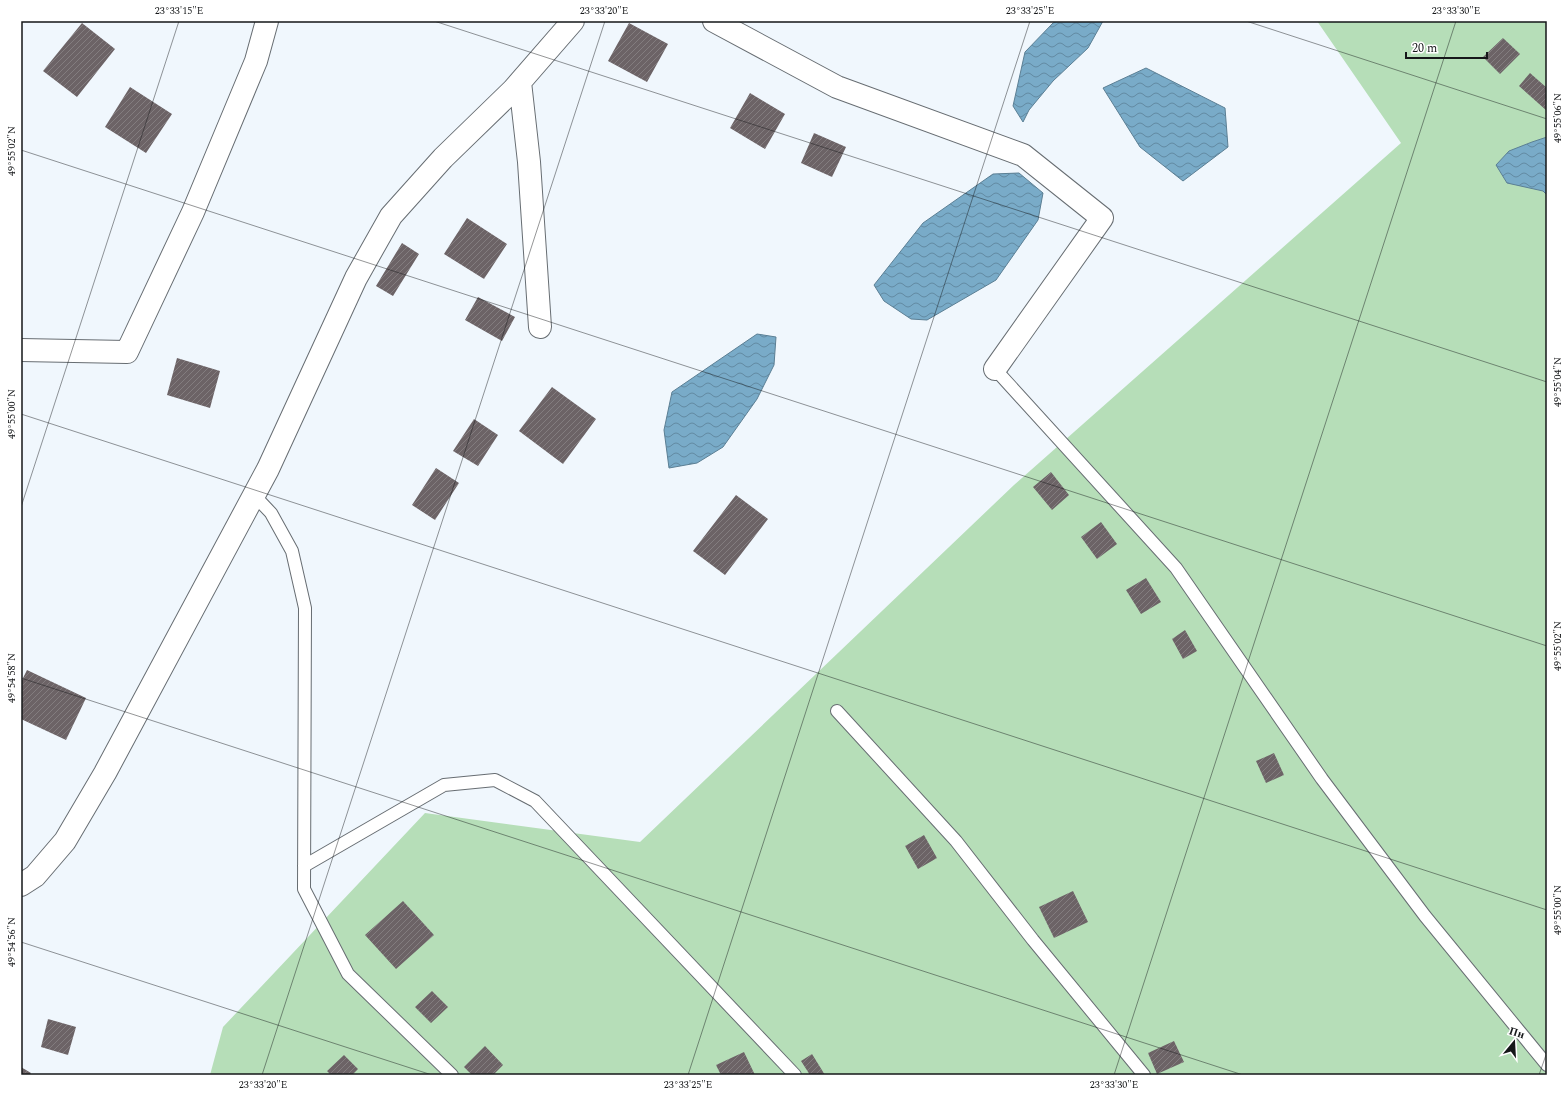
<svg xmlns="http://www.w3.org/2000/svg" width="1568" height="1096" font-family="Spectral,serif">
<defs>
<pattern id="water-waves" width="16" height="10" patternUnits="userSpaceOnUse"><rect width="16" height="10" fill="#79abc8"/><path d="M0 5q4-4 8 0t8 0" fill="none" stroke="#628aa2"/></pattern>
<pattern id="building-hatch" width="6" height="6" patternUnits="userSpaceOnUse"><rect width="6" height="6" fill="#6c6366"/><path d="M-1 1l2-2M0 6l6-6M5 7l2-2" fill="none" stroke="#837d7f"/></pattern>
</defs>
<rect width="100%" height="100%" fill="#f0f7fd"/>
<path fill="#b6deb8" d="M 1317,21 L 1547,21 L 1547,1075 L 210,1075 L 223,1027 L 425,813 L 640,842 L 1014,485 L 1401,143 Z"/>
<path fill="url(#water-waves)" stroke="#5b7f94" d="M 1057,21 L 1103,21 L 1088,48 L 1053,81 L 1029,110 L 1023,122 L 1013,106 L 1025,52 L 1053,23 Z
M 1146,68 L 1225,108 L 1228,147 L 1183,181 L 1140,147 L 1103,88 Z
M 1547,137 L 1547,195 L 1543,191 L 1507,183 L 1496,165 L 1509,151 L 1532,142 Z
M 1019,173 L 1043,193 L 1038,220 L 996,280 L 927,320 L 911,319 L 884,301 L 874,285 L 923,223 L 993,174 Z
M 757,334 L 776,337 L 774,365 L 757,399 L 723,447 L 697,463 L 669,468 L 664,430 L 672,392 Z"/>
<path fill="url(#building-hatch)" d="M 82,23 L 115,49 L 77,97 L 43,71 Z
M 629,23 L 668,44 L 647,82 L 608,61 Z
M 1503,38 L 1520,54 L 1500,74 L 1483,57 Z
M 1530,73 L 1547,88 L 1547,111 L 1519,86 Z
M 130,87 L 172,114 L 146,153 L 105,127 Z
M 750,93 L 785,114 L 765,149 L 730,128 Z
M 814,133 L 846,147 L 832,177 L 801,163 Z
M 467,218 L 507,244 L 484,279 L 444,254 Z
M 402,243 L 419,254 L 393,296 L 376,286 Z
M 478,297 L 515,317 L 502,341 L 465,320 Z
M 177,358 L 220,371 L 210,408 L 167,395 Z
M 552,387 L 596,419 L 563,464 L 519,431 Z
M 474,419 L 498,435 L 478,466 L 453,451 Z
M 436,468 L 459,483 L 435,520 L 412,505 Z
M 1051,472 L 1069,495 L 1052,510 L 1033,487 Z
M 736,495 L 768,519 L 725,575 L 693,551 Z
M 1101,522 L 1117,544 L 1097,559 L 1081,537 Z
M 1146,578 L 1161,602 L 1141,614 L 1126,590 Z
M 1185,630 L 1197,651 L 1183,659 L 1172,639 Z
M 27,670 L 86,698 L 66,740 L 21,719 L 21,682 Z
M 1274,753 L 1284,775 L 1266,783 L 1256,761 Z
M 924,835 L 937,858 L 918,869 L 905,846 Z
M 1073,891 L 1088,922 L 1054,938 L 1039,907 Z
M 403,901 L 434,935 L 396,969 L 365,935 Z
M 432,991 L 448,1007 L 431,1023 L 415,1007 Z
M 48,1019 L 76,1027 L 68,1055 L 41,1047 Z
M 1174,1041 L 1184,1062 L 1157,1074 L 1148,1053 Z
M 485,1046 L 503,1065 L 493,1075 L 472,1075 L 464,1067 Z
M 744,1052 L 755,1075 L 721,1075 L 716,1065 Z
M 812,1054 L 825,1075 L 810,1075 L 801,1061 Z
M 344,1055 L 358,1069 L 352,1075 L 331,1075 L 327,1071 Z
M 21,1067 L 31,1073 L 30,1075 L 21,1075 Z"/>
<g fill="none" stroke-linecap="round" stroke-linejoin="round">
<defs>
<path id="lane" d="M 995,369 L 1176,568 L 1322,779 L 1425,916 L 1547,1065
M 254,495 L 271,513 L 292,551 L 305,608 L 304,889 L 348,974 L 452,1075
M 837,711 L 956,841 L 1033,940 L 1144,1075
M 304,866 L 444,785 L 495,780 L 535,801 L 795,1075"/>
<path id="street" d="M 714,21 L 837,87 L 1023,155 L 1102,218 L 995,369
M 520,82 L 529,162 L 540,327
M 21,350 L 127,352 L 193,212 L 256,61 L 267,21
M 21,885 L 35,876 L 65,841 L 105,773 L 268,469 L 356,278 L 391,216 L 443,158 L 513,90 L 573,21"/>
</defs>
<use href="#lane" stroke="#676d72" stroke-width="14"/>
<use href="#street" stroke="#676d72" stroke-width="24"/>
<use href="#lane" stroke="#fff" stroke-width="12"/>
<use href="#street" stroke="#fff" stroke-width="22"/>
</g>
<path fill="none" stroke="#151719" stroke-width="1" stroke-opacity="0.45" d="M 434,21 L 1547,382M 1246,21 L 1547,119M 21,150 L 1547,646M 21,414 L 1547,910M 21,507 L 179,21M 21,678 L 1243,1075M 21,942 L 432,1075M 262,1075 L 605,21M 688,1075 L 1030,21M 1114,1075 L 1456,21M 1539,1075 L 1547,1052"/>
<rect width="1568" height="1096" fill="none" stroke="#ffffff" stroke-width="44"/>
<g transform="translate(1514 1042) rotate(18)" stroke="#ffffff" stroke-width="3" paint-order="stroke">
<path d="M0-3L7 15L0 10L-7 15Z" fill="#151719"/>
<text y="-6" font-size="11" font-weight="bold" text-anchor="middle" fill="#151719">Пн</text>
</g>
<path d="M1406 52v6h81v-6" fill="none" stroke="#151719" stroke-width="2"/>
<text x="1412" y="52" font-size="12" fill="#151719" stroke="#ffffff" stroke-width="3" paint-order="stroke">20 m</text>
<rect x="22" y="22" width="1524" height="1052" fill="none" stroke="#151719" stroke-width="1.5"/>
<g font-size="10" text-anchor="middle" fill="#151719">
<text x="179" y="14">23°33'15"E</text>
<text x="604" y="14">23°33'20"E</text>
<text x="1030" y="14">23°33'25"E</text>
<text x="1456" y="14">23°33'30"E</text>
<text transform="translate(1557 118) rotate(-90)" y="4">49°55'06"N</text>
<text transform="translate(11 151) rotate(-90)" y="4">49°55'02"N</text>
<text transform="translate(1557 382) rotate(-90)" y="4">49°55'04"N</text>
<text transform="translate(11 414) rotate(-90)" y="4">49°55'00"N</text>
<text transform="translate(1557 646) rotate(-90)" y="4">49°55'02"N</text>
<text transform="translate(11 678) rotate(-90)" y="4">49°54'58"N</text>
<text transform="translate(1557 910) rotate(-90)" y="4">49°55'00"N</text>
<text transform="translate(11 942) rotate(-90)" y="4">49°54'56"N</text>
<text x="263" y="1088">23°33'20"E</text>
<text x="688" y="1088">23°33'25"E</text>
<text x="1114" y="1088">23°33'30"E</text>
</g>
</svg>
